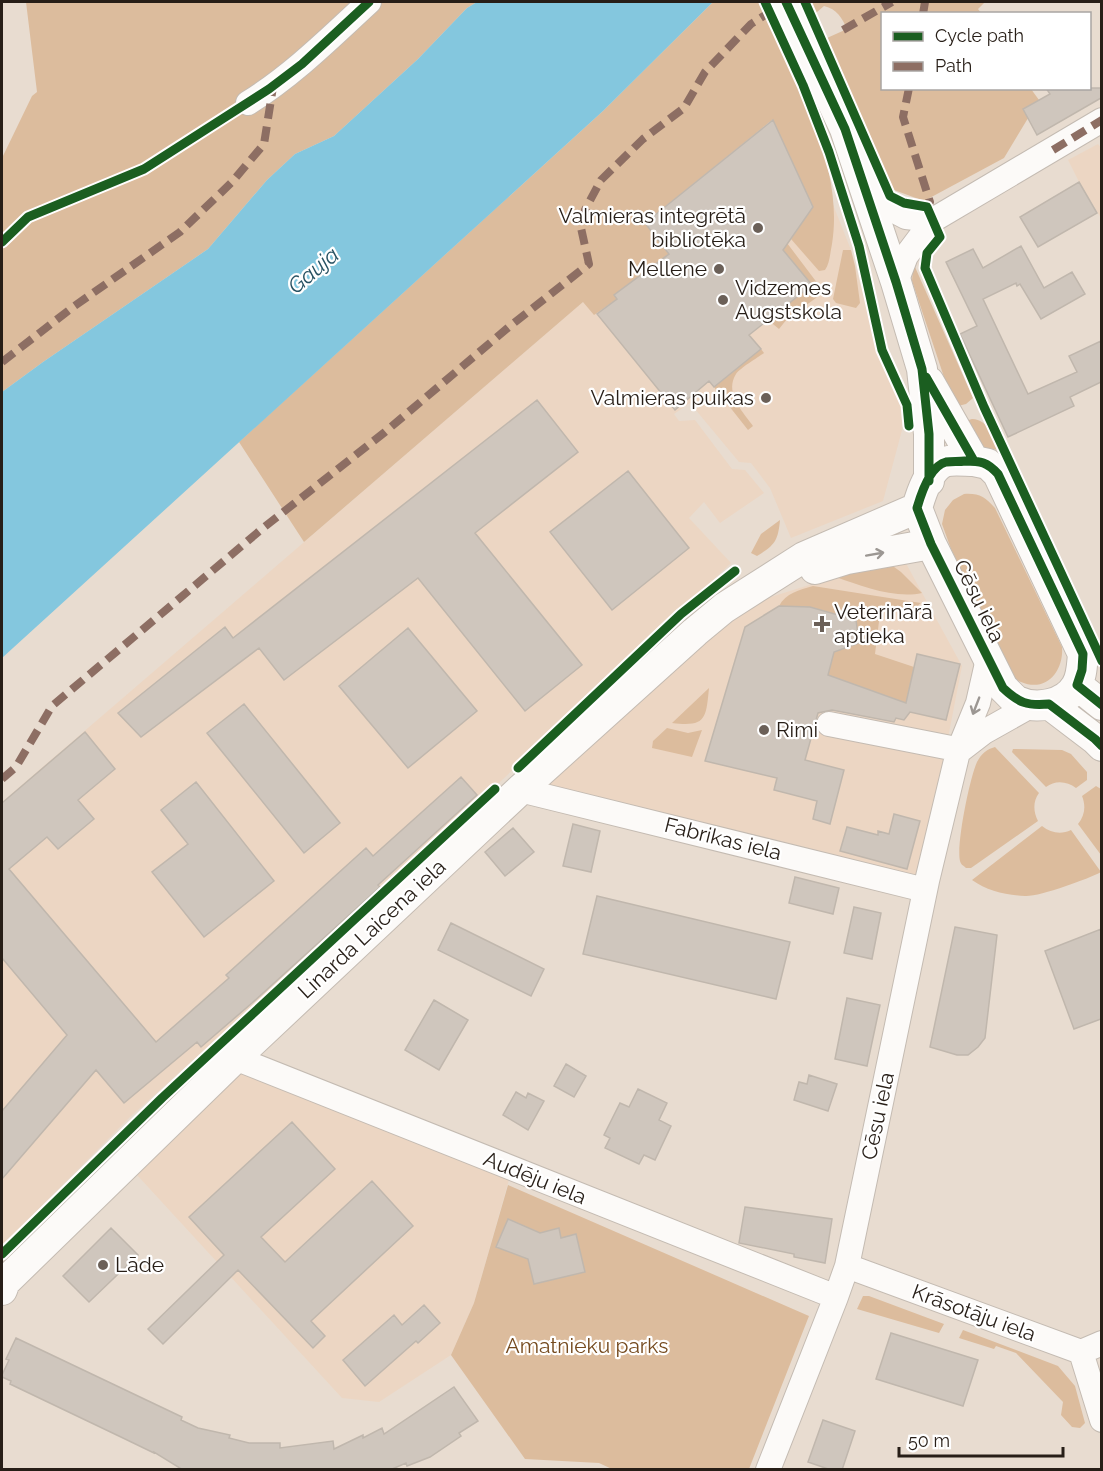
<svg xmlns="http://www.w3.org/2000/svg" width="1103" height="1471" font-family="Raleway,sans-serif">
<rect width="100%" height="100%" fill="#e8dcd0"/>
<path fill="#ecd6c3" d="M 794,78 L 832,202 L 851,250 L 877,345 L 904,405 L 905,419 L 883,501 L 791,538 L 770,488 L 751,463 L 739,462 L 690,403 L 674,414 L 679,421 L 695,420 L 732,469 L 745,470 L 764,493 L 720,523 L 704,502 L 689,518 L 731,563 L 482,799 L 130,1117 L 2,1246 L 2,802 L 583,302 L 570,286 Z
M 1098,144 L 1102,149 L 1101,218 L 1079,182 L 1068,160 Z
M 902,556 L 962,666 L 918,892 L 534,786 L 745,605 Z
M 235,1058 L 512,1169 L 474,1303 L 451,1355 L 379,1402 L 342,1398 L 126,1163 Z"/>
<path fill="#dcbc9d" d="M 26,2 L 477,2 L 467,8 L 418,59 L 334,136 L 295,154 L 267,180 L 208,249 L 43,362 L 2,392 L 2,158 L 32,96 L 37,92 Z
M 713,2 L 985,2 L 978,9 L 981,13 L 882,14 L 882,88 L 1031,89 L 1039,100 L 1004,158 L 924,201 L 894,190 L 827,38 L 847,29 C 842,18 837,9 824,6 L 779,45 C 807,107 843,174 832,244 C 830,253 830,263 825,270 L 819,271 L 791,239 L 808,214 L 772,120 L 645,223 L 669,254 L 614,295 L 617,299 L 594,315 L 583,302 L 304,542 L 239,442 L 603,111 Z
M 787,243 L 818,284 L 819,292 L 816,298 L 787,319 L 779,329 L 768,320 L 811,285 L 781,248 Z
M 843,250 L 851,250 L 855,266 L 860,303 L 856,308 L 836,303 L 833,299 Z
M 915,267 L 973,398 L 966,404 L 954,407 L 912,281 L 913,268 Z
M 761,349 L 764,353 C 757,358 740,368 736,374 C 724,393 743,412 753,426 L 748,430 L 714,387 Z
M 972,419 C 989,420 992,436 999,450 L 980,447 L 962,422 Z
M 964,494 C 979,493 985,497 995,508 L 1062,647 C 1064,670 1047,693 1021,682 C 1017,681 1013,676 1010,673 L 951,549 L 942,524 L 945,510 L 953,500 Z
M 780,520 C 778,541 775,545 757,556 L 751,553 L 761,534 Z
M 890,564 L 901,572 L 922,593 C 895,599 861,586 836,577 Z
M 813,586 L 921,603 L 911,611 L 881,605 L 875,654 L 914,667 L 906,703 L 850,683 L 822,699 L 834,652 L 859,643 L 856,620 L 810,607 L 779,606 C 786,593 799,590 813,586 Z
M 709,688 C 706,719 706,727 672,723 Z
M 667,728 L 688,733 L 702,730 L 692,757 L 652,748 L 653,741 Z
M 995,747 L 1039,793 C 1033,801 1033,811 1038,821 L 971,868 L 966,868 C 963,865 961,865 960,861 C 956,845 970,777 977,762 C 981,754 987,749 995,747 Z
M 1013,749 L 1062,750 L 1071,754 L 1087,772 L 1087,780 L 1076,788 C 1067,781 1055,780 1046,787 L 1012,752 Z
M 1096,786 L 1101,789 L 1101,855 L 1078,824 C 1085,815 1086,806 1082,796 Z
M 1042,826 C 1051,833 1061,835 1071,830 L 1101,872 C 1088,879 1039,897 1025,896 C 1006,895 987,891 972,880 Z
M 508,1185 L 809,1316 L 749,1469 L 614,1470 L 599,1463 L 525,1459 L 451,1355 L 474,1303 Z
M 863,1296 L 869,1296 L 944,1324 L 939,1333 L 857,1309 Z
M 963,1330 L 1058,1366 L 1075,1386 L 1085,1423 L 1080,1428 L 1072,1427 L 1061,1415 L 1063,1402 L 1016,1353 L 996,1346 L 994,1349 L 959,1338 Z"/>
<path fill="#84c7de" d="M 477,2 L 713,2 L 603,111 L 2,658 L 2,392 L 43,362 L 208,249 L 267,180 L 295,154 L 334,136 L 418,59 L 467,8 Z"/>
<path fill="#cfc6bd" stroke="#c0b7ad" stroke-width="1.5" d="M 1046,88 L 1101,88 L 1101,98 L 1037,135 L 1023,109 L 1050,94 Z
M 773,120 L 813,207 L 783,250 L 812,285 L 749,335 L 761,349 L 714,387 L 709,381 L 675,410 L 597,314 L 617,299 L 614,295 L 669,254 L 645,223 Z
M 1079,182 L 1097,213 L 1038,247 L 1020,217 Z
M 1021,246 L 1044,288 L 1072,272 L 1085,294 L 1041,319 L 1020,284 L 1017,286 L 1016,283 L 983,299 L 1028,394 L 1077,372 L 1069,356 L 1101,341 L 1101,382 L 1070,397 L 1074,406 L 1008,437 L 960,334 L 977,326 L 946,262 L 973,249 L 983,268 Z
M 537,400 L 578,452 L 475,533 L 582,665 L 525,711 L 418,578 L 284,680 L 259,648 L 141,737 L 118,713 L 225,627 L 233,638 Z
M 628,471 L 689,548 L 612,610 L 550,532 Z
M 779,606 L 810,607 L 856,620 L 859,643 L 834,652 L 828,675 L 906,703 L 917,654 L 960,664 L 946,720 L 910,712 L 904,720 L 896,718 L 894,722 L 832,710 L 818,713 L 805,760 L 844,770 L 830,824 L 813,819 L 817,801 L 774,790 L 777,778 L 705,761 L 745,627 Z
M 408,628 L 477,711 L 408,768 L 339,686 Z
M 244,704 L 340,823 L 304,853 L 207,733 Z
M 85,732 L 115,769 L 78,800 L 94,819 L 58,849 L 47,837 L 9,869 L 156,1042 L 229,978 L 226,975 L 366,848 L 373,856 L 461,777 L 477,795 L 378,885 L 380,887 L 252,1003 L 201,1047 L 197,1042 L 124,1103 L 96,1070 L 2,1179 L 2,1111 L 67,1035 L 2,958 L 2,803 Z
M 196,782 L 274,881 L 204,937 L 152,872 L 188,844 L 161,810 Z
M 894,814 L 920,821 L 907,869 L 840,851 L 847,827 L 878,835 L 878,831 L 889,834 Z
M 573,824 L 600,831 L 591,872 L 563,866 Z
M 513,828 L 534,852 L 505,876 L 485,852 Z
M 795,877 L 839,888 L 833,914 L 789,903 Z
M 597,896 L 790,942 L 776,999 L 583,954 Z
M 854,907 L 881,913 L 872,959 L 844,953 Z
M 451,923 L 544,969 L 531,996 L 438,950 Z
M 955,927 L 997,935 L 985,1038 L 978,1047 L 968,1055 L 957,1055 L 930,1047 Z
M 1101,929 L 1101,1019 L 1074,1029 L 1045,951 Z
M 847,998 L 880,1005 L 867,1066 L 835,1059 Z
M 434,1000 L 468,1020 L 439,1070 L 405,1050 Z
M 566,1064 L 586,1076 L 574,1097 L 554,1086 Z
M 809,1075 L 837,1084 L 828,1111 L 794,1100 L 799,1082 L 807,1084 Z
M 638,1089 L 667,1103 L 659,1120 L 671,1126 L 655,1160 L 644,1155 L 639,1164 L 605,1148 L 610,1138 L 604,1135 L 620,1103 L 629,1107 Z
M 516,1092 L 526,1098 L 528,1093 L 544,1101 L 528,1130 L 503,1115 Z
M 292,1122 L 335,1169 L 261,1237 L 285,1262 L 372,1181 L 413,1226 L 311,1321 L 325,1336 L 313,1348 L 238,1270 L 163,1344 L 148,1329 L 224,1255 L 189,1217 Z
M 745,1207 L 832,1219 L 825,1263 L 794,1257 L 794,1254 L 739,1243 Z
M 508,1219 L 540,1233 L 559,1228 L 561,1238 L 576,1234 L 585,1272 L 534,1284 L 528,1259 L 496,1247 Z
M 111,1228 L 138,1255 L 89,1302 L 63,1276 Z
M 424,1305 L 440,1323 L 418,1343 L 416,1341 L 365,1386 L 343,1360 L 394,1315 L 402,1325 Z
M 891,1333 L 978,1360 L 963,1406 L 876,1379 Z
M 16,1338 L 182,1417 L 181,1420 L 198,1428 L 230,1435 L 229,1438 L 249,1443 L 280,1443 L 280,1448 L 333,1441 L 334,1449 L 363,1435 L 363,1438 L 382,1428 L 384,1434 L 454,1387 L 478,1421 L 459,1433 L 461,1436 L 430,1457 L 407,1466 L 406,1463 L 390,1470 L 183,1470 L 154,1452 L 154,1453 L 123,1438 L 10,1384 L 11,1381 L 2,1377 L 2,1375 L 9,1360 L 6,1359 Z
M 823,1420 L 855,1431 L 842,1470 L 831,1470 L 808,1462 Z"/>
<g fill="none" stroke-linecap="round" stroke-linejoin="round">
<defs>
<path id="minor" d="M 248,103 C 293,75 330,38 369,2
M 866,182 L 883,205 L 906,217 L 933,220
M 896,282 L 906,256 L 933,220 L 1102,120
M 829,724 L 951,748
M 958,752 L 984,732 L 1032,705
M 520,790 L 925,890
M 235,1058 L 836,1297
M 847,1266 L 1081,1352 L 1102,1343
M 1081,1352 L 1102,1420
M 768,1470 L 836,1297 L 847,1266 L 927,881 L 958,752 L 978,703 L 988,659"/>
<path id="major" d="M 786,2 L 845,129 L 896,282 L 922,369 L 929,434 L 929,481
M 929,382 L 974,461
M 974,461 L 988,464 L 998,474 L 1083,654 C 1082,664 1082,677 1076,686 C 1065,705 1036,710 1017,701 C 1012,698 1008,692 1003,688 L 931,544 L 917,508 C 921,494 929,469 944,462 C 952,459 965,461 974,461 Z
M 815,569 L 847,559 L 931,544
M 1077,685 L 1102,705
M 1049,704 L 1095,739 L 1102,746
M 2,1290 L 5,1282 L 235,1058 L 520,790 L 695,632 L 724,608 L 804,557 L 917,508"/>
</defs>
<use href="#minor" stroke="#c4bbb2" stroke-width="26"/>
<use href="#major" stroke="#c4bbb2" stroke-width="32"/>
<use href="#minor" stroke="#fcfaf8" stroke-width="24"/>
<use href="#major" stroke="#fcfaf8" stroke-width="30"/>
<path stroke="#8d6e63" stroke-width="8" stroke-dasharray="15 8" stroke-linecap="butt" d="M 923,14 L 925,2
M 843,30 L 892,2
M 909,88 L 903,117 L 930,202 L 927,207
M 1053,150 L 1102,120
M 2,362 L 73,307 L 180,232 L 232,182 L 264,144 L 273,87
M 2,779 L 16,767 L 52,706 L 263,528 L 385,432 L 510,326 L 589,264 L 581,228 L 585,210 L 601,180 L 643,139 L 684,108 L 705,72 L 751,24 L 773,10"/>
<defs>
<path id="cycleway" d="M 765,2 L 803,85 L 829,152 L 859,246 L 882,350 L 907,405 L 909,426
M 786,2 L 845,129 L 896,282 L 922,369 L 929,434 L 929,481
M 805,2 L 890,196 L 904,203 L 927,207 L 940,237 L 927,253 L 925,268 L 984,407 L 1102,661
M 2,242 L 28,217 L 144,169 L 269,89 L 302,64 L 369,2
M 926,377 L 974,461
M 1102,705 L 1077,685 L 1082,670 L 1083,654 L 998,474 C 987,462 981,461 965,461 C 959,462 952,461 946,462 C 930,466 921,494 917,508 L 931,544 L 1003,688 C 1019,703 1027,706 1049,704 L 1095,739 L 1102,746
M 518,768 L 681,614 L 735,571
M 2,1254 L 162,1098 L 495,789"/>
</defs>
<use href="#cycleway" stroke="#fff" stroke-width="13"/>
<use href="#cycleway" stroke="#1b5e20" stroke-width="9"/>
</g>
<defs><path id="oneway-shaft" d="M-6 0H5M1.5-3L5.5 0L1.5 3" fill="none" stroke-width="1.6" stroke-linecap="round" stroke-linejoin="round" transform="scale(1.5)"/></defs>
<g stroke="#9c9793">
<use href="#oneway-shaft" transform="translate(875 554) rotate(-10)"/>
<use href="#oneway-shaft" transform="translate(976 706) rotate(111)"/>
</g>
<g fill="#6b6058" stroke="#fff" stroke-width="2">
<circle cx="758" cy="228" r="6"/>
<circle cx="719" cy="269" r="6"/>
<circle cx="723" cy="300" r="6"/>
<circle cx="766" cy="398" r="6"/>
<path d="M819 615h6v6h6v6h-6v6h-6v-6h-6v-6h6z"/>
<circle cx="764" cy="730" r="6"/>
<circle cx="103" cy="1265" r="6"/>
</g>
<g text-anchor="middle" stroke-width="4.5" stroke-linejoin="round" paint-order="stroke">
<g font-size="21" fill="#271e17" stroke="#fff" text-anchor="start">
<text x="746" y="223" text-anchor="end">Valmieras integrētā<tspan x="746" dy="24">bibliotēka</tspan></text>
<text x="707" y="276" text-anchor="end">Mellene</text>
<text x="735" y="295">Vidzemes<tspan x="735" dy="24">Augstskola</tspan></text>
<text x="754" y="405" text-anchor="end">Valmieras puikas</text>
<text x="834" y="619">Veterinārā<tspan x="834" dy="24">aptieka</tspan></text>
<text x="776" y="737">Rimi</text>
<text x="115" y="1272">Lāde</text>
</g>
<g font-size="21" fill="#271e17" stroke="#fff">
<text transform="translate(979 601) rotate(64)" y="7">Cēsu iela</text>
<text transform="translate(723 839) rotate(14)" y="7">Fabrikas iela</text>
<text transform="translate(372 929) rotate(-43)" y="7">Linarda Laicena iela</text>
<text transform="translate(878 1116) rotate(-78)" y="7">Cēsu iela</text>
<text transform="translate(535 1178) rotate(22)" y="7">Audēju iela</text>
<text transform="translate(974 1313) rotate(20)" y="7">Krāsotāju iela</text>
</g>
<g font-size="21" fill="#754a1e" stroke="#fff">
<text x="587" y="1353">Amatnieku parks</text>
</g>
<g font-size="22" font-style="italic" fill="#275263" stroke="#fff">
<text transform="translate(313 270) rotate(-40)" y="8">Gauja</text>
</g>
</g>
<rect width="1103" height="1471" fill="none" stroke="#271e17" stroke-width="6"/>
<rect x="881" y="12" width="210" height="78" fill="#ffffff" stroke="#a9a5a2" stroke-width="1.5"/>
<rect x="893" y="32" width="30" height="9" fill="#1b5e20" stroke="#a9a5a2" stroke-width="1.5"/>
<text x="935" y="42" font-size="18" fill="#271e17">Cycle path</text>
<rect x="893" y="62" width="30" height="9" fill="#8d6e63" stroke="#a9a5a2" stroke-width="1.5"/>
<text x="935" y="72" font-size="18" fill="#271e17">Path</text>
<path d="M899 1447v9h164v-9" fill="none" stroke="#271e17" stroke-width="3"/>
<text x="908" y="1447" font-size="18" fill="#271e17" stroke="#ffffff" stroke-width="4.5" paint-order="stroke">50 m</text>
</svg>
